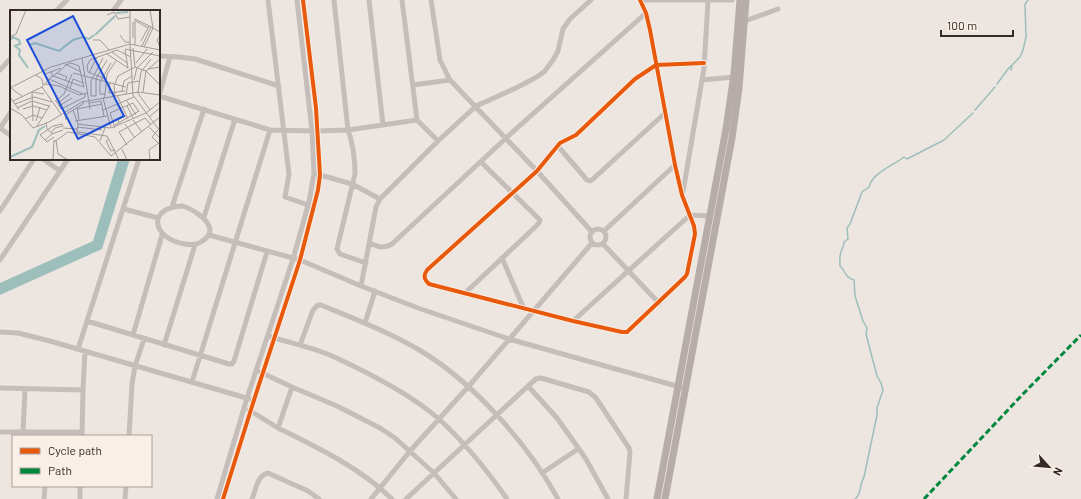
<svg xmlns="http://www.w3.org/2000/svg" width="1081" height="499" font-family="Barlow,sans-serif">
<rect width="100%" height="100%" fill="#ece5e0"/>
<path fill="#9cbfbb" d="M 118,159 L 130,159 L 102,249 L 0,295 L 0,283 L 93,241 Z"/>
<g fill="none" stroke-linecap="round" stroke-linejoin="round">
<path stroke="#9cbfbb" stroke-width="1.5" d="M 1011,70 L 1012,65
M 997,84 L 1008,69 L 1020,57 L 1023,50 L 1026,37 L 1025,4 L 1028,0
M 975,110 L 995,87
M 855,499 C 862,494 859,485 864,477 L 877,415 L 877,408 L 883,390 L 881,383 L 877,376 L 866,334 L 867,328 L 863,321 L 855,296 L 854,280 C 844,277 846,271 840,266 C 840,261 839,258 841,252 C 842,248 844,246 844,242 L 848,239 L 847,228 L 850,224 L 862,192 L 869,187 C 872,173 894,165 904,157 L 907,159 L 944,140 L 973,113"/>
<path stroke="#c5bdb9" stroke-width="5" d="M 268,0 L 288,166 L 289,174 L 285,197 L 311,206
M 334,0 L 348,130 C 353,144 355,159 355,174 L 337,249 L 340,254 L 366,263
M 369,0 L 383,125
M 402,0 L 417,120 L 438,141
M 431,0 L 440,60 L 450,80 L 537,171 L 592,232
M 640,0 L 646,13 L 650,30 L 675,165 L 682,195 L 694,226 L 695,234 L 687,274 L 685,277 L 627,332 L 622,332 L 573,321 L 429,284 C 424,279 423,276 427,270 L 537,171 L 560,143 L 576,135 L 635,79 L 656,65 L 704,63
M 640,0 L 732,0
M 56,11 L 67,0
M 113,11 L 121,0
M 745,21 L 778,9
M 159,56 L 179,57 L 195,59 L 279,86
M 0,70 L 11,58
M 702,80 L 734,77
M 413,85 L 450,80
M 159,96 L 270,130 L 318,131 L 348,130 L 417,120
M 159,96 L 170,57
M 0,128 L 11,112
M 0,128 L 11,136
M 557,145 L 587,180 L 590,181 L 593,179 L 664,114
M 43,159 L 60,171
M 317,174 L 352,184 L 380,199
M 683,192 L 704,68 L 708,1
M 183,206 C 198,211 225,230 199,243 C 194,245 190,245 185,244 C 152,239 146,207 183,206 Z
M 172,207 L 204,109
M 124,209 L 158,218
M 0,211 L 34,159
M 204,217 L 235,119
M590 237a8 8 0 1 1 16 0a8 8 0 1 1-16 0Z
M 604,231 L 675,165
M 209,235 L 300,260 L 361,286 L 418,308 L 509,339 L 680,387
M 369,243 C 379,247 382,249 392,244 L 506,138 L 646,13
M 603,244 L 659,303
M 502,258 L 524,309
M 0,260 L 68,159
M 361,286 L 376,207 L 380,199 L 438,141 L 476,106 L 516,88 L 535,78 L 544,72 L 553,60 L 558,51 L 563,29 L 570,19 L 591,0
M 464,294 L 532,230 L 539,223 L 540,220 L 481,162
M 87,321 L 229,364 L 232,364 L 234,361 L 267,252
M 573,321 L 690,215 L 710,216
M 365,323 L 375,291
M 0,332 L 18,333 L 50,341 L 250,399
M 133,335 L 162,235
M 271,337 C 291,343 311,347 330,355 C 365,371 411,394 440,420 C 466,444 487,470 507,499
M 164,345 L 195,245
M 300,345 L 313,310 L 318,305 L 321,305 C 355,319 389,332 421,351 C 474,383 528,444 558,499
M 78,349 L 139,159
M 260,372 L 292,387
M 192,382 L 270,130
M 528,386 L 557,418 L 586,459 L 608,499
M 0,388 L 83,390 L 82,436
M 83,390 L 85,351
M 249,410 L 278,428 L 292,387 L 337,406 L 380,428 L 395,438 L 434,473 L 456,499
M 278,428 C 318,448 359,467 392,499
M 23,431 L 25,389
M 0,432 L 82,432
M 129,436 L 132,384 L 135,366 L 144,339
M 542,473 L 578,449
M 44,499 L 45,486
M 80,499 L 80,486
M 125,499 L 126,486
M 217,499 L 247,398 L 293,259 L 309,202 L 314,173 L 312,131 L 297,0
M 223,499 L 254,400 L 300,260 L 318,190 L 320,175 L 316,108 L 303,0
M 252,499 C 256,490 257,475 268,473 L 308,491 L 319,499
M 371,499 L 410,451 L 468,387 L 592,243
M 406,499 L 528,386 L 536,379 L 541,378 L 589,392 L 596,398 L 629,448 L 630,452 L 626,499"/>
<path stroke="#b6ada9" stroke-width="7" d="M 657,499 L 726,129 L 734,74 L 740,0
M 665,499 L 732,138 L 739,88 L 746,0"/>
<path stroke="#00873e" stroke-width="3" stroke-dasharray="6 3" stroke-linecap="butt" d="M 924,499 L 1023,394 L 1081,335"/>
<defs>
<path id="cycleway" d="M 640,0 L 646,13 L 650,30 L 675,165 L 682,195 L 694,226 L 695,234 L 687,274 L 685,277 L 627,332 L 622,332 L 573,321 L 429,284 C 424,279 423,276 427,270 L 537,171 L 560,143 L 576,135 L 635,79 L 656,65 L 704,63
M 223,499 L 254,400 L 300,260 L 318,190 L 320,175 L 316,108 L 303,0"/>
</defs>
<use href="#cycleway" stroke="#faefe7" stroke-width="6"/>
<use href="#cycleway" stroke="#e8590c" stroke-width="4"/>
</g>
<g transform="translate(10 10)">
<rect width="150" height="150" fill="#ece5e0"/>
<path fill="none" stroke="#9cbfbb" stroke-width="2" d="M 106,3 L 118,2M 85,25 L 105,6M 0,30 L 3,27 L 9,30 L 10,34 L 5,36 L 10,40 L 9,45 L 18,58M 20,35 L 25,33 L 49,41 L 63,30 L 73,27 L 79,29 L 84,25M 0,147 L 22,137 L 29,120 L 35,116"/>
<path fill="none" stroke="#a39a96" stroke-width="1" d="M 123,0 L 120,1 L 120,34 L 123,85 L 150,121M 97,5 L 104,2 L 108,9 L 120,7M 126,11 L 138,18M 110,25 L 115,32 L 120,32M 150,26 L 147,30 L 150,37M 0,27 L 6,24 L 16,0M 123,28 L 123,12M 83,30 L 90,30 L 99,40M 131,31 L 139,16M 125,35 L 125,9 L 143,18 L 140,0M 132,36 L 141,17M 134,37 L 143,18 L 150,22M 123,38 L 125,57M 115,39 L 150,46M 115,40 L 118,58M 102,42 L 117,53M 97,44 L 118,58M 72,48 L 80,99M 126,53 L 137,39M 55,54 L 71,62M 128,57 L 143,42M 138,59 L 150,57M 47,63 L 57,67 L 55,71M 63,63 L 116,77M 79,63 L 87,47M 35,64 L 51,58M 26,65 L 32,69 L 33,75M 39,69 L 73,84M 96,69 L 78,62 L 77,56 L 80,50 L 107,40 L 121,47M 124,70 L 127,57M 100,73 L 99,83 L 115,81M 35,74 L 49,76 L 69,85 L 77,83M 32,77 L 51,104M 0,78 L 41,57 L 120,34 L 150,40M 1,78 L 13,87M 60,78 L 63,69 L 73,73M 112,81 L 114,71 L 122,66M 22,82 L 23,111M 22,82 L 34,84M 127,82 L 140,100M 128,82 L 131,62 L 141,49M 133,82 L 136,61 L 150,49M 95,84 L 97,64 L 106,51M 116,84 L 118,73 L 129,71M 107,85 L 118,109M 86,86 L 81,86 L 81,71 L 93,48M 86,86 L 86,69 L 97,50M 105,86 L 104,76 L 108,66 L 125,57 L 136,61 L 150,75M 0,87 L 9,100M 93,88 L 101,118 L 136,103 L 150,92M 94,88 L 95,84 L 90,84 L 90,72 L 101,53M 3,91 L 32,77 L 39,69 L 40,68 L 43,66 L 47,63 L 52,59 L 56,55 L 61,53 L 69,56 L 74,77 L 46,67 L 43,66 L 41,62M 45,91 L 54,84 L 62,64M 46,91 L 51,99 L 75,87 L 75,83M 117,91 L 126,105M 48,93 L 60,84M 79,93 L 91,91 L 94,106M 5,94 L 24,87 L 42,92M 49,96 L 62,88M 117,96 L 123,108M 67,97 L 69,110M 0,98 L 12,105 L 23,118M 7,98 L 22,91 L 39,96M 13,99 L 23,96 L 37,100M 67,99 L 92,94M 63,100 L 68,114 L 100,118M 93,100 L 124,87M 139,107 L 150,98M 15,109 L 23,105 L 32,108M 56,110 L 55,105 L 73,94 L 73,91M 123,110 L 132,122M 26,111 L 30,97M 65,111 L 97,106M 36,113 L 37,119 L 43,124M 109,113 L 108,109 L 116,106M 68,114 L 67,122 L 97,126 L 109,150M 115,114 L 125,128M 105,115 L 129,101M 27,116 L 40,95M 67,117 L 92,120M 139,117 L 150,128M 23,118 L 39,112 L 72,92 L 128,82 L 150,85M 53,118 L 67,119M 105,118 L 100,103 L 123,93 L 129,102M 41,123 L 45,118 L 53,116M 44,127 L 37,132 L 30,125 L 43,116 L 52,114 L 53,116M 99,129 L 96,131 L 101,141 L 105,140M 35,130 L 42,124 L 53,120M 46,130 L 48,144 L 58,150M 90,131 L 95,118M 44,132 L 58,122 L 85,127 L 101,146 L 150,107M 148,133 L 142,127 L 148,120M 117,135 L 109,122 L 135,108 L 141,115M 112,139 L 117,150M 6,150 L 36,150M 43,150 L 44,130M 140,150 L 139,140 L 150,132"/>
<path fill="#1d4ed8" fill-opacity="0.15" stroke="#1d4ed8" stroke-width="2" d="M 63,6 L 114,106 L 68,129 L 17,30 Z"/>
<rect width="150" height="150" fill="none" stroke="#362a27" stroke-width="2"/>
</g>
<rect x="12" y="435" width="140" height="52" fill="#faefe7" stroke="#aca09a"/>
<rect x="20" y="448" width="20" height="6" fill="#e8590c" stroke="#aca09a"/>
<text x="48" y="455" font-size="12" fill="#362a27">Cycle path</text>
<rect x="20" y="468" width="20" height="6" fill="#00873e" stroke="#aca09a"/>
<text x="48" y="475" font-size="12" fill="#362a27">Path</text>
<g transform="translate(1049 467) rotate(117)" stroke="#faefe7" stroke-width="3" paint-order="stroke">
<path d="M0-3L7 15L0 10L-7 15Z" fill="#362a27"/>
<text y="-6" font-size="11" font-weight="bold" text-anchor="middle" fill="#362a27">N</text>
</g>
<path d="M941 30v6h72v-6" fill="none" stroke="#362a27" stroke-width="2"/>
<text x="947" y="30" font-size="12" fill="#362a27" stroke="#faefe7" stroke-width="3" paint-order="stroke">100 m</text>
</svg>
